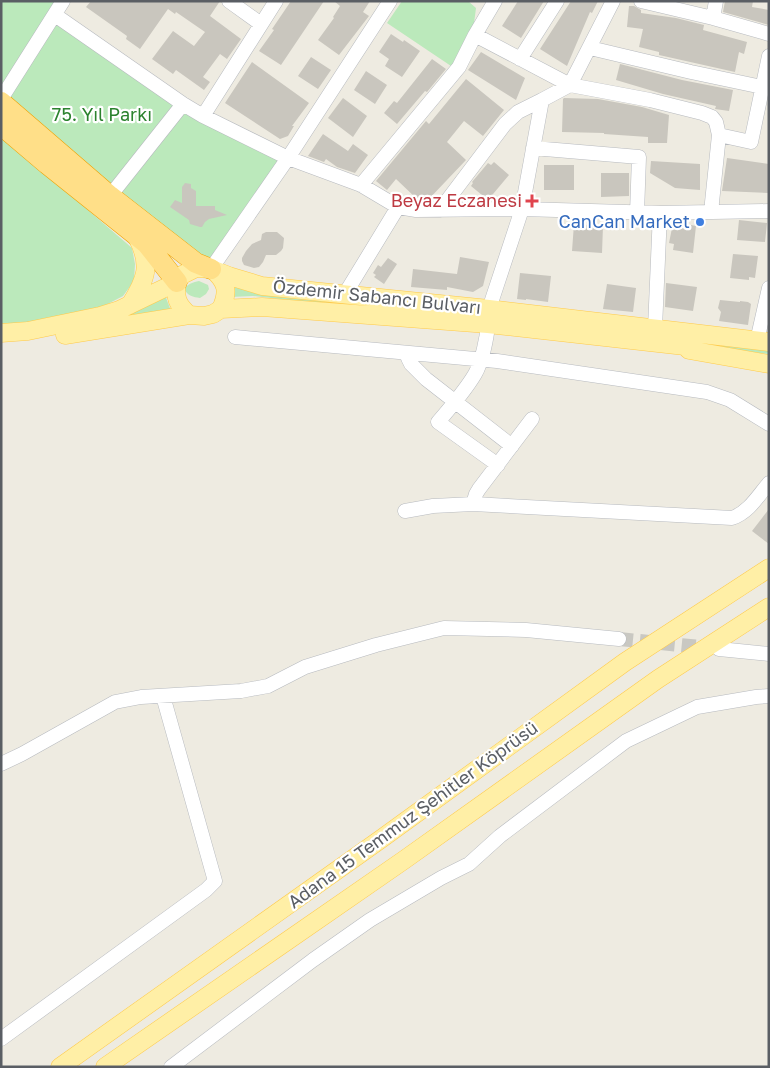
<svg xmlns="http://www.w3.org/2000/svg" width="770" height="1068" font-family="'Golos Text',sans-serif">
<rect width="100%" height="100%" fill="#eeebe1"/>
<path fill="#bbe9bb" d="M 1,1 L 63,1 L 55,14 L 183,104 L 288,158 L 211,269 L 1,102 Z
M 402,1 L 468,1 L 476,8 L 472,39 L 451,66 L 387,23 Z
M 1,135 L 132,248 L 135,264 L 134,281 L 123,296 L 102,307 L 30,322 L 1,325 Z
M 199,281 L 208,285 L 209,289 L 206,294 L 200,298 C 193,297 188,296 184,289 C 188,284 193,282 199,281 Z
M 230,285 L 769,348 L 769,354 L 253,296 L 230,297 Z
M 165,295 L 171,311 L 1,338 Z"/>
<path fill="#c9c6be" d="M 91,1 L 220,1 L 210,16 L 241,39 L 227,59 L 220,54 L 203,77 L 210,82 L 204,90 L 176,70 L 173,74 L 152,59 L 173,31 L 194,46 L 205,32 L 176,12 L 175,14 L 168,9 L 140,49 L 126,39 L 127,36 L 86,7 Z
M 291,1 L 324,1 L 281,65 L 259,51 L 274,30 L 272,29 Z
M 334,1 L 370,1 L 363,12 L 369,16 L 339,55 L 318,40 L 334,18 L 333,17 L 340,6 Z
M 518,1 L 544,1 L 521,38 L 502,26 Z
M 571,1 L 598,1 L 592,13 L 590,12 L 567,66 L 540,49 Z
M 725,1 L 753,1 L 752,7 L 769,10 L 769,25 L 723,12 Z
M 629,6 L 634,6 L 641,10 L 641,13 L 676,18 L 704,25 L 703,30 L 747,42 L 744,54 L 739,52 L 735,72 L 659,55 L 659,52 L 639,47 L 643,29 L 627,27 Z
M 391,34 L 403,42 L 404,40 L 420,51 L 402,77 L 385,66 L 389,59 L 379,52 Z
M 481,52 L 525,78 L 516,100 L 468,70 Z
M 311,57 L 331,70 L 318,89 L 298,76 Z
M 432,59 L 446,69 L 427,92 L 425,91 L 397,124 L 384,113 L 394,101 L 397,103 Z
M 252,62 L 309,103 L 292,126 L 294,126 L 288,136 L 280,139 L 225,103 Z
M 620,64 L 682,80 L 733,90 L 729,111 L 715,109 L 716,106 L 663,94 L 616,80 Z
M 366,71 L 387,85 L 375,104 L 354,90 Z
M 466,79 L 504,110 L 483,136 L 464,121 L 447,142 L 466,160 L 427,201 L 425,201 L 419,196 L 417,199 L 396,179 L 387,190 L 376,181 L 426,121 L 429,124 Z
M 343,98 L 367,116 L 353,137 L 328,118 Z
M 564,98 L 598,99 L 642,107 L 669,115 L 667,143 L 648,143 L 648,137 L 604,134 L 604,133 L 562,132 L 563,99 Z
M 323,134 L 348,151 L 353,144 L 368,155 L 355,173 L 337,167 L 326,159 L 324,162 L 308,156 Z
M 727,158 L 769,164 L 769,193 L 722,191 Z
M 651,161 L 700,164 L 700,190 L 675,188 L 650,173 Z
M 494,162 L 509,175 L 488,200 L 471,186 L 473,183 L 472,182 L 488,163 L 491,165 Z
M 544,165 L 574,165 L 574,190 L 544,190 Z
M 601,173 L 629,173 L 629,196 L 601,197 Z
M 185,183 L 191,184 L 191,188 L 196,191 L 196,206 L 215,206 L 215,210 L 227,215 L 209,219 L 205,222 L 202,227 L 200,227 L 190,224 L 189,220 L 170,207 L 175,200 L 182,203 L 182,187 Z
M 739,220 L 767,223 L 765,242 L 737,240 Z
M 677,222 L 696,226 L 693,253 L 673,250 L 674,244 L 669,243 L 672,228 L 676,229 Z
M 574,224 L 603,226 L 602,253 L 572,251 Z
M 266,232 L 277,232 L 284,238 L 283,248 L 281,251 L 276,255 L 266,255 L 263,262 L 259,267 L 254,268 L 244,265 L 242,261 L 242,258 L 246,251 L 252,244 L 261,240 L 262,234 Z
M 733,254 L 758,256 L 755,278 L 749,277 L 749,280 L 730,278 Z
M 460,257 L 489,262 L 483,286 L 473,292 L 447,287 L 447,290 L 411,287 L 413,269 L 457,274 Z
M 388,258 L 397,264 L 384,284 L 374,277 L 376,275 L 373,273 L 378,265 L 381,267 Z
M 520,273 L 551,276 L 548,302 L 526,299 L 526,300 L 517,299 Z
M 666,283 L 697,287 L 693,311 L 665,307 Z
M 607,284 L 636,288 L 633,312 L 603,309 Z
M 720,300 L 740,302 L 740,301 L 748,302 L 751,304 L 748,325 L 719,321 L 721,312 L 718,308 Z
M 769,509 L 769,544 L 752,531 Z"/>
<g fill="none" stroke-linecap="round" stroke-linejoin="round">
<path stroke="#c9c8c2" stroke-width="14" stroke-dasharray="14 7" stroke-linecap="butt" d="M 619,639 L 710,648"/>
<defs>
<path id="minor" d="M 229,1 L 261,24
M 641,1 L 713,18 L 769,34
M 55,15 L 183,104 L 203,116 L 288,158 L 361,185 L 398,207 L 416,210 L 522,209 L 660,213 L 769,211
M 713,18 L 716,1
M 475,35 L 570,85 L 650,100 L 702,113 L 712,117 L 716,122 L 719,135 L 711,212
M 590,48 L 691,72 L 762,87
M 520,59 L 557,1
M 1,99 L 63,1
M 203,116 L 276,1
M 719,135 L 751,142 L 769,56
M 533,148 L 639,157 L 637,213
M 361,185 L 459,67 L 475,35 L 495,1
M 110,196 L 183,104
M 440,210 L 505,124 L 518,112 L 542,100
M 211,269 L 288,158 L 390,1
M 345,294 L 398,207
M 489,309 L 522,209 L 542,100 L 570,85 L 613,1
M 488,324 C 487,338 482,362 475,374 C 465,391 451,407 438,422 L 498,465
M 655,328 L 660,213
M 235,337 L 497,361 L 707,392 L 730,400 L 769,424
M 757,341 L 769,288
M 406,353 L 408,358 L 411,364 L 426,379 L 512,446
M 473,504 L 476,494 L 479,489 L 532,419
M 405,511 L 433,506 L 473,504 L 732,518 C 749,512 758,496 769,483
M 719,649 L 769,654
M 1,764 L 22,754 L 115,702 L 141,697 L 241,691 L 268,686 L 305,667 L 376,645 L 444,628 L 526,630 L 619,639
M 1,1039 L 206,890 L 215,881 L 163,696
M 171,1067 L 313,960 L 370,920 L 441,878 L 469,864 L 500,836 L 626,741 L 697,707 L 756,697 L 769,696"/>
<path id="major" d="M 212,269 C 227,282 229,291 221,309
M 177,282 C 174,298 178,305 189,315
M 130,305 C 146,280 152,265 137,237
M 1,333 L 28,331 L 100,316 L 119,310 L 177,282 L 182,275 L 196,268 L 211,269 L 229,276 L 262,286 L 489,309 L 769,342
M 65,335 L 189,315 L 204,316 L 213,314 L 221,309 L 262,307 L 488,324 L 685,346 L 689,350 L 769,364
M 60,1067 L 381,839 L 625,662 L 769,568
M 105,1067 L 404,860 L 658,679 L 769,607"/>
<path id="highway" d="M 1,102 L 110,196 L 196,263 L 211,269
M 1,125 L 47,164 L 147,244 L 177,282"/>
</defs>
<use href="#minor" stroke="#b7babf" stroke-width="15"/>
<use href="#major" stroke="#ffca4a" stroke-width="19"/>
<use href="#highway" stroke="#f0a200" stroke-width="21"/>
<use href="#minor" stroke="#fff" stroke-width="14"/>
<use href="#major" stroke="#ffefa6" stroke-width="18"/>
<use href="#highway" stroke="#ffdf88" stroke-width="20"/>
</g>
<path fill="#e0444e" stroke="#fff" stroke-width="2" d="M529.5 193.5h5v5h5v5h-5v5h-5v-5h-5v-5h5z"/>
<circle fill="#3f7fe0" stroke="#fff" stroke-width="2" cx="700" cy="222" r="5"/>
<g text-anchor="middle" stroke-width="4.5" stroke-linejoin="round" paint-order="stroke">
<g font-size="18" fill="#2b822e" stroke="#fff">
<text x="102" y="121">75. Yıl Parkı</text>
</g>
<g font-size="18" fill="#be3a42" stroke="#fff" text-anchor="end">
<text x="522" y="207">Beyaz Eczanesi</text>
</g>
<g font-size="18" fill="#366cbe" stroke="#fff" text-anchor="end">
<text x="690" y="228">CanCan Market</text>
</g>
<g font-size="18" fill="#5a5e64" stroke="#fff">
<text transform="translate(377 297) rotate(6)" y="6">Özdemir Sabancı Bulvarı</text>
<text transform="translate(413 815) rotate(-36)" y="6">Adana 15 Temmuz Şehitler Köprüsü</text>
</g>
</g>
<rect width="770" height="1068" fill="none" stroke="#5a5e64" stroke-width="5"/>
</svg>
